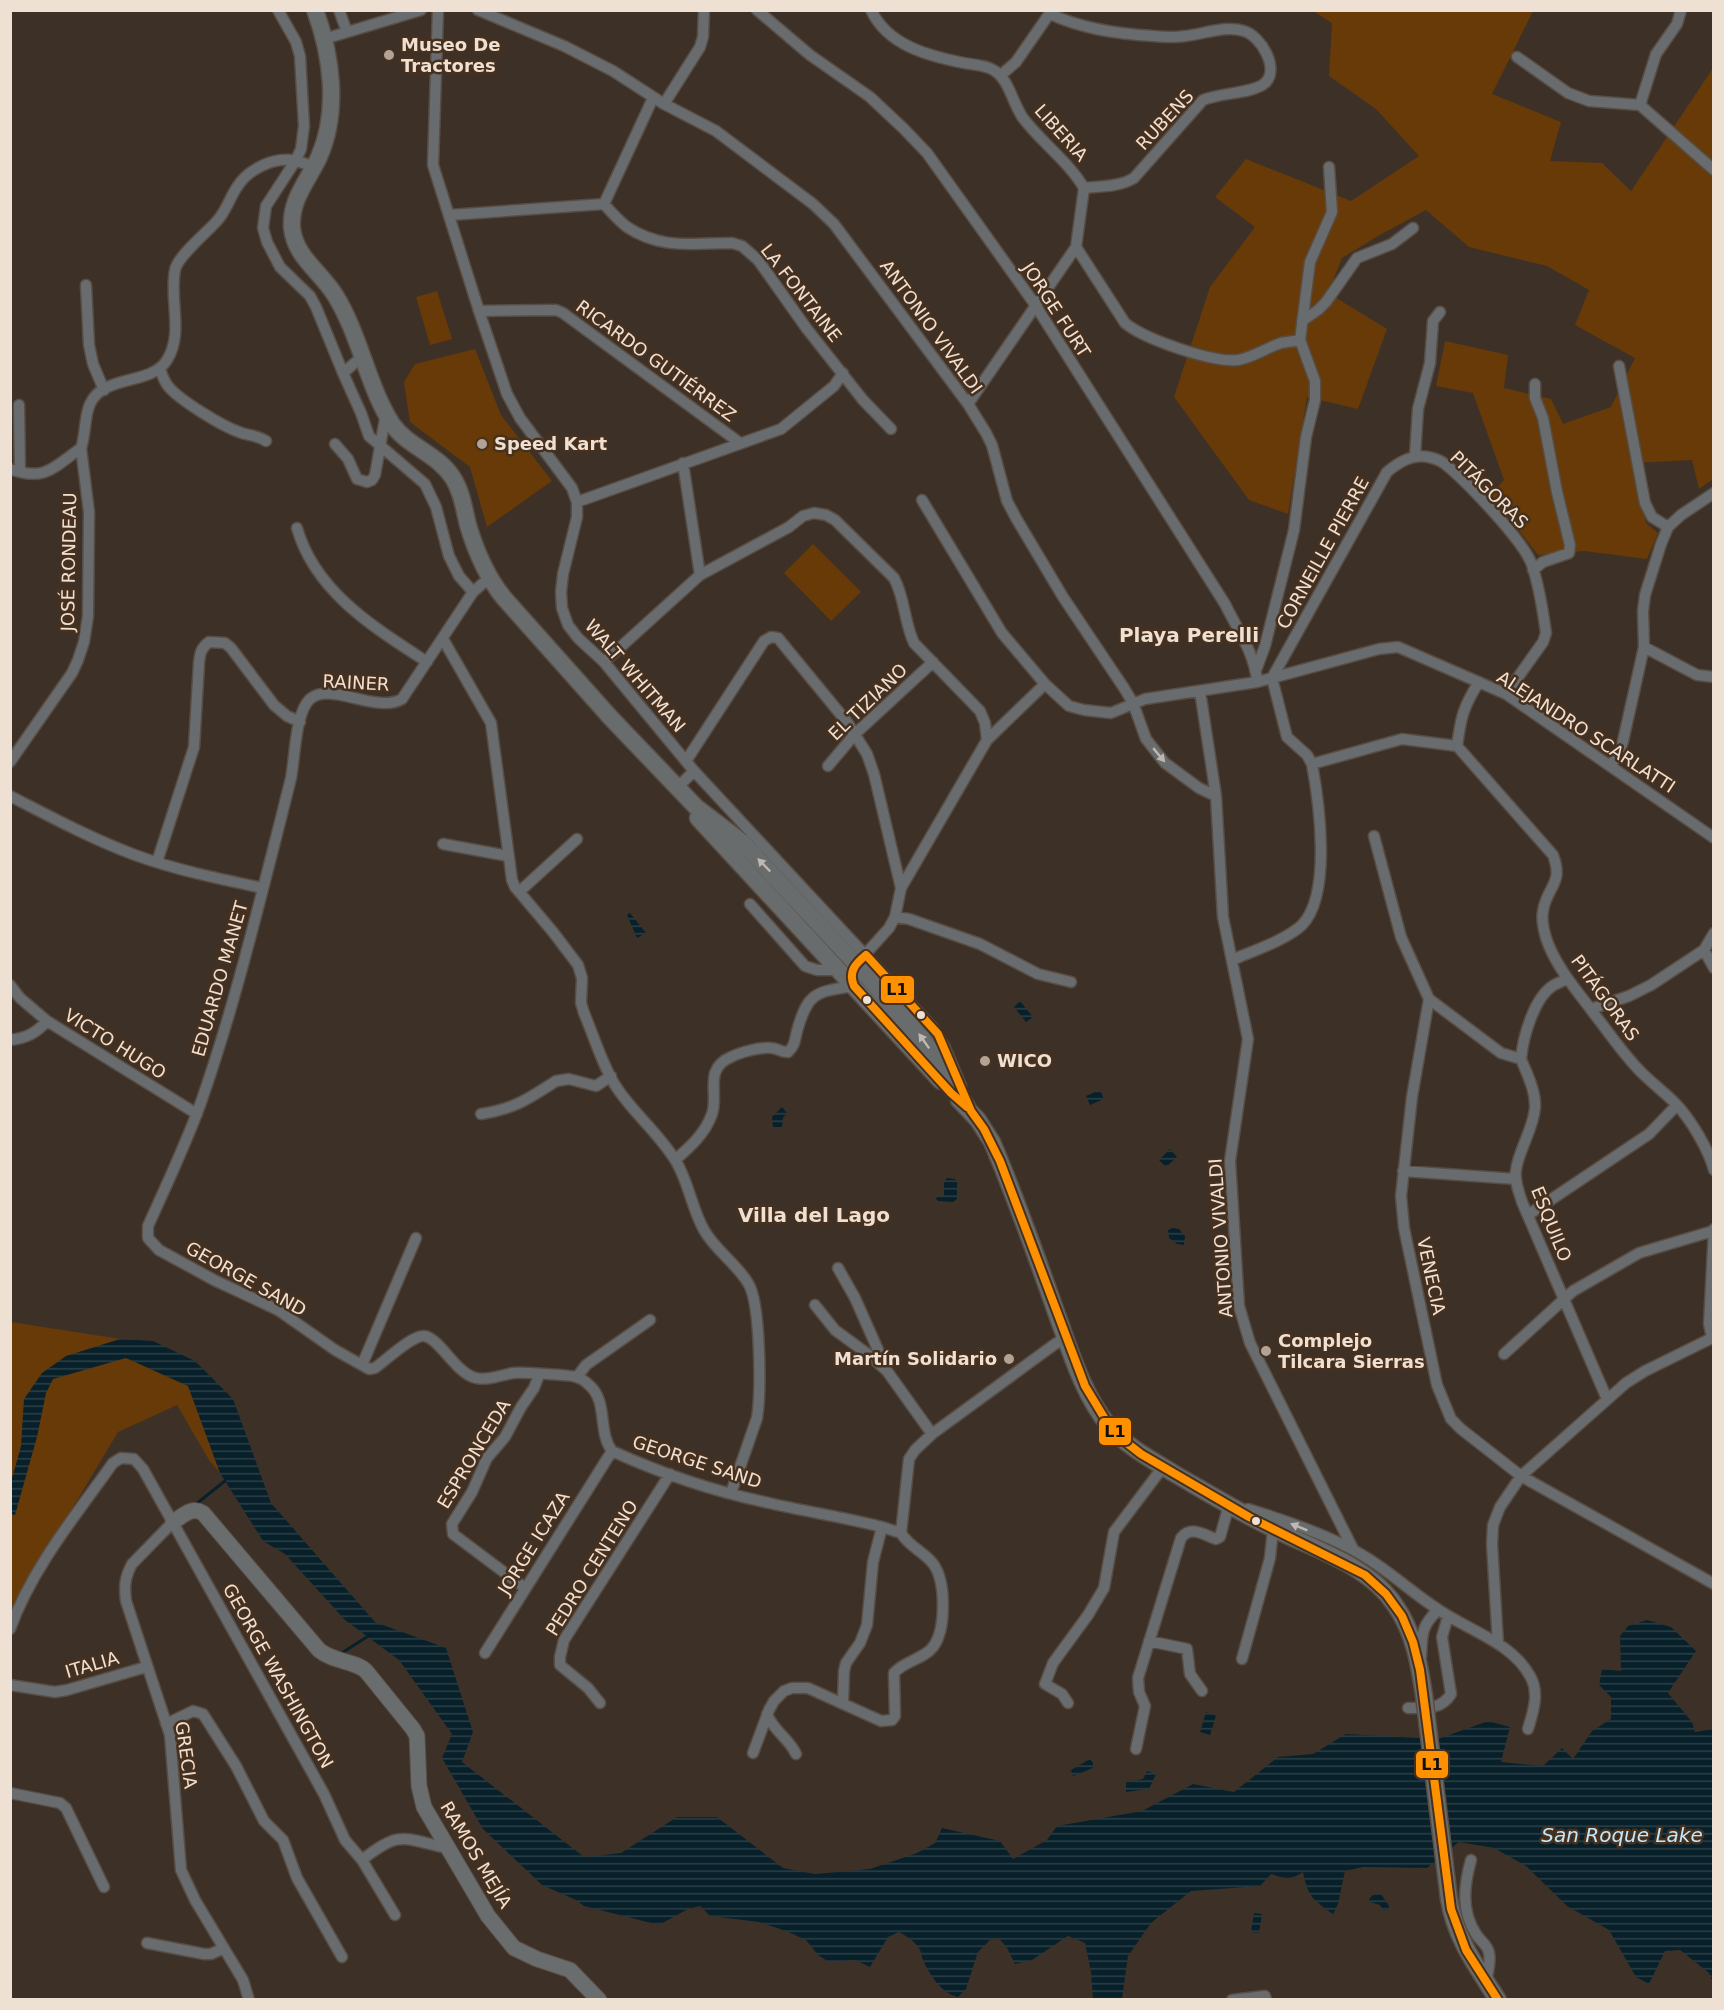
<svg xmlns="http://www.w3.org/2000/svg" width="1724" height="2010" font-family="'DejaVu Sans',sans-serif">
<defs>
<pattern id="water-rules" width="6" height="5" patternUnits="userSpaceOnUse" patternTransform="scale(1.5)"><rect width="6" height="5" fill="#08202a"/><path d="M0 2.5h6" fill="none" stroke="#2c4048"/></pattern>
</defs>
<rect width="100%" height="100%" fill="#3d3127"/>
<path fill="#673a07" d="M 1313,11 L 1533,11 L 1492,94 L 1561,122 L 1550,161 L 1602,163 L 1631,191 L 1713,68 L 1713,479 L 1699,489 L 1692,460 L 1633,463 L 1646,523 L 1658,533 L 1647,559 L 1584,551 L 1538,555 L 1491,494 L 1504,480 L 1473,393 L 1436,386 L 1445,341 L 1508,355 L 1504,388 L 1551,399 L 1563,424 L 1611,407 L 1635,358 L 1575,325 L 1589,290 L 1547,266 L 1469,247 L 1426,210 L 1378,236 L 1342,258 L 1328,293 L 1387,329 L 1358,409 L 1307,397 L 1288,514 L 1249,500 L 1174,397 L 1210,287 L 1255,227 L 1215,197 L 1246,159 L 1351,201 L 1419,156 L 1376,109 L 1329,76 L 1332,23 Z
M 437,291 L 452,339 L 430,345 L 416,297 Z
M 475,349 L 501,415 L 552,481 L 487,527 L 470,467 L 410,422 L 404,382 L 415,364 Z
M 813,544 L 861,592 L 831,621 L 784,573 Z
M 11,1322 L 120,1339 L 126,1358 L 189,1386 L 220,1473 L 209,1460 L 177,1405 L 118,1432 L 11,1611 Z"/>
<path fill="url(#water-rules)" d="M 630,913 L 646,933 L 637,938 L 627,915 Z
M 1020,1001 L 1033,1017 L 1026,1022 L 1014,1007 Z
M 1100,1090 L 1104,1099 L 1090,1105 L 1086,1096 Z
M 782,1107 L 787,1113 L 783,1118 L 782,1127 L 773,1127 L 772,1117 Z
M 1170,1149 L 1177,1157 L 1166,1167 L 1159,1160 Z
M 947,1178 L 955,1179 L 957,1182 L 957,1199 L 953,1202 L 938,1201 L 936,1199 L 937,1197 L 944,1196 L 944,1182 Z
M 1173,1228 L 1179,1229 L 1185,1236 L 1184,1245 L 1177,1244 L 1169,1238 L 1168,1230 Z
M 120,1339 L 153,1341 L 195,1361 L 233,1399 L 271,1503 L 375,1622 L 446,1648 L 473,1732 L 462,1762 L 584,1857 L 621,1853 L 677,1817 L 717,1817 L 783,1868 L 815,1874 L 870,1869 L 917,1853 L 935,1843 L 942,1828 L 1000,1841 L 1013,1859 L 1047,1840 L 1057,1826 L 1142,1811 L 1193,1784 L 1234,1792 L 1278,1757 L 1313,1754 L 1346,1734 L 1438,1739 L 1488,1721 L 1510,1727 L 1501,1762 L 1543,1766 L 1562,1748 L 1573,1759 L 1592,1731 L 1611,1719 L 1611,1697 L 1599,1685 L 1602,1669 L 1621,1671 L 1620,1636 L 1628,1626 L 1647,1620 L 1671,1627 L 1696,1651 L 1668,1693 L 1692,1722 L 1695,1732 L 1713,1729 L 1713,1983 L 1709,1973 L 1680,1950 L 1665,1951 L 1649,1984 L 1636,1977 L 1609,1930 L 1567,1906 L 1526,1866 L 1494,1848 L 1459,1842 L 1427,1868 L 1363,1867 L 1345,1871 L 1338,1904 L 1333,1914 C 1313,1900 1308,1897 1303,1872 C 1292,1880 1284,1879 1271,1874 L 1260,1886 L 1191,1891 L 1151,1923 L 1128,1956 L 1122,1999 L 1093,1999 L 1091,1972 L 1085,1943 L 1068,1936 L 1032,1960 L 1015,1964 L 1007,1948 L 999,1938 L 991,1939 L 978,1952 L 966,1989 L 958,1997 C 941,1993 930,1975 923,1960 C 921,1955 921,1950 918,1947 C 913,1940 906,1936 899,1932 L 888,1937 L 870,1967 L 855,1960 L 829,1962 L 818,1955 L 806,1940 L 786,1931 L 759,1922 L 710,1916 L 700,1906 L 688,1909 L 659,1925 L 584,1906 L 576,1900 L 542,1885 L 483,1829 L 442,1758 L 452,1734 L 399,1660 L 345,1620 L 285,1554 L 263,1541 L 220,1473 L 188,1386 L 126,1358 L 53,1379 L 46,1393 L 37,1437 L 15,1515 L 11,1514 L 11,1482 L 21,1446 L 24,1399 L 42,1373 L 66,1356 Z
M 1206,1712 L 1216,1716 L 1210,1735 L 1200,1732 Z
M 1090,1759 L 1093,1763 L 1093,1768 L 1073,1776 L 1071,1770 Z
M 1147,1771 L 1156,1774 L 1149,1789 L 1126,1792 L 1126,1782 L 1143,1779 Z
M 1381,1894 L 1389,1906 L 1389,1910 L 1383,1910 L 1380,1905 L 1370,1902 L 1369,1899 L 1373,1895 Z
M 1254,1913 L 1262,1914 L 1259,1933 L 1251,1932 Z"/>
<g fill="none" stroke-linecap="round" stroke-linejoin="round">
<path stroke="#08202a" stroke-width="3" d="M 196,1504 L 225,1481
M 340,1654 L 370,1635"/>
<defs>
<path id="street" d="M 278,10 L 296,42 L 300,56 L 304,126 L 301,149 L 296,160 L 266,206 L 263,228 L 267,242 L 280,267 L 310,296 L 316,307 L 343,373 L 361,413 L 369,436 L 425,484 L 436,507 L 449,556 L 459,576 L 473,592
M 339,10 L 347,32
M 438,10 L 433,165 L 479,311 L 507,394 L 520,418 L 572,488 L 577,502 L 577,517 L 563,574 L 561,592 L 562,608 L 568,625 L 578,638 L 604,662 L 694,771 L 932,1027 L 945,1048 L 961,1086
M 478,10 L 564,46 L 613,71 L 664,104 L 716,131 L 813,204 L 834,224 L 968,404 L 986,433 L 992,445 L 1007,501 L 1016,518 L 1063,597 L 1124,688 L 1133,703 L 1146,739 L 1165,763 L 1199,788 L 1216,796
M 757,10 L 810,55 L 870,97 L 904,129 L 927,153 L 1034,303 L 1225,604 C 1237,629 1255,653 1257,682
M 871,10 C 888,46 929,56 964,63 C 974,65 987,65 995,71 C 1009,80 1013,104 1023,118 C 1042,143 1068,161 1084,188
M 324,39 L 421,10
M 1517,57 L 1568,93 L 1589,101 L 1640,105
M 1001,75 L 1016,62 L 1052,10
M 664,104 L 700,47 L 703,37 L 704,10
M 1640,105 L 1656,54 L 1677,24 L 1681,10
M 1640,105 L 1714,170
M 604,204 L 653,98
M 450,215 L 604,204 C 611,212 619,221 627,227 C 662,250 692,243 732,243 L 742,246 L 758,260 L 807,329 L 863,400 L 891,429
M 1076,247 L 1125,323 C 1144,339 1213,363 1238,360 C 1254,357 1266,348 1281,343 C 1287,342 1294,341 1300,340
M 86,285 L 89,345 L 93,364 L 104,390
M 479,311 L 556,310 L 563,313 L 740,443
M 1302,321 L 1318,310 L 1326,302 L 1357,258 L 1392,244 L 1413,228
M 1619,366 L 1645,503 L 1652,517 L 1668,527
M 160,369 C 162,375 164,381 168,386 C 179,400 222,426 239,432 C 249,436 257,435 266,441
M 343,373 L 363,356
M 968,404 L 1076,247 L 1084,188 C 1102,186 1119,187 1134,178 L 1203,100 C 1219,93 1255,93 1265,83 C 1280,69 1261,36 1244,31 C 1225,25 1204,34 1185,36 C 1174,38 1163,37 1153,36 C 1117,34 1083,29 1050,14
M 19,405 L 20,472
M 335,444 L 348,459 L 357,479 L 367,482 L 372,480 L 375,475 L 386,413
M 1415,456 L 1418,409 L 1430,363 L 1433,321 L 1440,312
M 683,463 L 700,575
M 10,469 C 45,482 54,467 81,448 C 86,434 84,417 90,404 C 103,374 151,386 167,360 C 184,333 169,300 175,270 C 177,257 206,233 216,222 C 226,212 229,199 237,187 C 248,169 275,156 296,161 C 302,162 308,165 314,167
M 922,500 L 1002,633 L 1045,684 L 1069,706 L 1084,710 L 1111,713 L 1145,699 L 1257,682 L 1379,649 L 1398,647 L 1506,694 L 1714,838
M 577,502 L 781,429 L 834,386 L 843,373
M 297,528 C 315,592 375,628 427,662
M 1533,570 L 1543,562 L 1569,553 L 1570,545 L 1557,492 L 1543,418 L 1535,398 L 1535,384
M 489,578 L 473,592 L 402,699 C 376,714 330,681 310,699 C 295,713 295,758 291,778 C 287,794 283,810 279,826 C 255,920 232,1014 200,1105 C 185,1146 166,1186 148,1226 L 148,1238 L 159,1250 L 214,1280 L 278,1310 L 335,1350 L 369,1369 L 375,1368 C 385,1361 412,1335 424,1336 C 440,1338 456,1374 476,1378 C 488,1381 501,1375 513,1373 C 519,1372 571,1375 576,1377 C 580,1378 585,1381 588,1384 C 609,1401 597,1431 612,1451 C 660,1473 717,1492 769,1503 C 807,1512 844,1517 882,1527
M 443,639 L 491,723 L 512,880 L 515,887 L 553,932 L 578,965 L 582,978 L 581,1003 L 584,1013 C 593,1034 604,1070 617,1088 C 634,1114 661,1135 677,1163 C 689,1184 692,1209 704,1230 C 715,1250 736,1263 748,1283 C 761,1303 761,1393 757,1418 L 731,1493
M 1644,647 L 1697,675 L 1714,677
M 604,662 L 700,575 L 789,527 L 803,516 L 814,513 L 826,515 L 835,520 L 894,578 C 905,598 904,622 914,643 L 980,711 L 985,723 L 987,740
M 1256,670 L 1265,646 L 1294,530 L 1306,437 L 1315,400 L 1315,381 L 1300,340 L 1310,262 L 1332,212 L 1329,167
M 1479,682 C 1463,707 1461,717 1457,746 L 1553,855 C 1564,884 1547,886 1543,911 C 1541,921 1545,937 1549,946 C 1560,972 1579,993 1595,1015 C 1610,1034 1624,1055 1641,1072 C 1652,1083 1664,1092 1675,1103 C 1690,1118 1709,1150 1714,1170
M 1200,691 L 1216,796 L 1223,917 L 1248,1039 L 1230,1161 L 1239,1306 L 1250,1343 L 1353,1549
M 686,761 L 764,641 L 771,637 L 778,638 L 847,722 L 867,754 L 874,774 L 901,888
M 10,762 L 72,673 L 78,660 L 84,642 L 88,616 L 89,512 L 81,448
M 1312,764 L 1402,739 L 1457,746
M 1611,765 L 1620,751 L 1623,741 L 1644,647 L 1643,611 L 1645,595 L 1661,544 L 1668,527 L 1681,515 L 1714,493
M 828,766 L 855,734 L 933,662
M 678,787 L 694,771
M 10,796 C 51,817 92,839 135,855 C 176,870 220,879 263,888
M 1374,836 L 1401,937 L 1429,999 L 1412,1097 L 1401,1196 L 1404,1228 L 1437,1385 L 1451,1419 L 1461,1429 L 1521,1476 L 1714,1584
M 443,844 L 508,856
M 157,862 L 194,747 L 199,663 C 200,653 201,648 209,642 L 225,643 L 231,648 L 274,705 L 287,716 L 300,722
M 519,892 L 577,839
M 750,904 L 805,966 L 817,970 L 839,970
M 895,917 L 909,919 L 980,944 L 1038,974 L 1071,982
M 1704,950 L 1714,968
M 861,959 L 889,928 L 895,917 L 901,888 L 987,740 L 1045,684
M 1232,960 C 1253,951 1286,940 1302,925 C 1332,894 1319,802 1312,764 L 1307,755 L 1287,737 L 1272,678 L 1387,472 C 1399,462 1412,454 1428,457 C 1434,458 1441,461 1445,464 C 1466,481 1524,541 1532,565 C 1539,586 1543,611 1546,633 L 1543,642 L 1506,694
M 10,985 L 20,998 L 47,1021 L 197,1114
M 1429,999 L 1501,1053 L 1521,1059 C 1527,1074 1536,1091 1535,1108 C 1533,1130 1519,1149 1516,1170 C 1514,1180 1519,1192 1522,1202 L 1607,1399
M 1591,1009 L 1629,996 L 1651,985 L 1704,950 L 1714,933
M 10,1040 C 27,1038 36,1033 47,1021
M 1521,1059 C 1523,1037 1534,997 1554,985 C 1558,983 1563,981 1567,979
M 481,1114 C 514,1109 528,1099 556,1081 L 569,1079 L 596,1086 L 611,1076
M 675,1160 C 690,1147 705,1134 712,1114 C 719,1094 703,1069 731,1057 C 741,1052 760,1047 771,1048 C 778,1048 782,1053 788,1052 C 795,1046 795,1039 797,1031 C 808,991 817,992 854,986
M 1403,1171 L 1516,1179
M 1528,1215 L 1649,1134 L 1677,1105
M 838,1268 L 855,1298 L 886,1368
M 815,1305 L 835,1330 L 869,1355 L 887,1371 L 932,1434
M 1712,1338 L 1709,1324 L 1714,1229
M 1504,1354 L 1573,1291 L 1639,1253 L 1713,1231
M 362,1365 L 416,1238
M 577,1377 L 586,1365 L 650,1320
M 1248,1509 C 1284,1520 1336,1538 1367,1558 C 1393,1574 1416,1596 1442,1612 C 1471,1631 1513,1644 1530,1676 C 1540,1693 1533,1712 1528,1729
M 173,1522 L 132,1564 C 125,1577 124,1586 126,1601 L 170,1735 L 181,1870 L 195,1900 L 243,1980 L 249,2000
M 901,1533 L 909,1459 L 915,1450 L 932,1434 L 1055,1344 L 1066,1338
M 525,1588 L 453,1534 L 452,1524 L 472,1492 L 487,1458 L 505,1437 L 521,1407 L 534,1388 L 539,1375
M 10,1629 C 32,1568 76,1515 113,1463 L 121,1458 L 134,1459 L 143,1469 L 324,1794 L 345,1840 L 362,1860 L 395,1915
M 1149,1641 L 1187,1649 L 1190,1674 L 1202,1691
M 1498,1644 L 1492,1544 L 1493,1525 L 1500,1507 L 1521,1476 L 1626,1383 L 1645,1371 L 1714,1337
M 485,1653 L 612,1451
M 1421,1657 C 1422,1635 1421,1626 1438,1610
M 1242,1659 L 1270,1558 L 1273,1529
M 10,1685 L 55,1692 L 67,1690 L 146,1667
M 600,1703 L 588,1688 L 560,1665 L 560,1657 L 564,1640 L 670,1474
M 843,1703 L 844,1671 L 846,1663 L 860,1643 L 867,1625 L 873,1562 L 882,1527 L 901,1533
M 1068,1703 L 1062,1694 L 1045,1684 L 1053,1663 L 1088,1615 L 1104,1588 L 1114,1532 L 1163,1467
M 1408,1708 C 1426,1708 1441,1710 1451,1694 L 1442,1637 L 1448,1616
M 767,1714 C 774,1732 789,1738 796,1754
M 166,1724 L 193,1711 L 203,1714 L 236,1766 L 264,1821 L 283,1840 L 297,1878 L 342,1957
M 1136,1749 L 1145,1706 L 1139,1692 L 1138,1678 L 1181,1538 C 1191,1525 1204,1535 1216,1539 L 1220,1537 L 1229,1505
M 753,1753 L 769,1710 L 774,1701 L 784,1691 L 792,1688 L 808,1688 L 881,1721 L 892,1720 L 895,1716 L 894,1673 C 904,1661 924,1659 933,1647 C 946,1630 946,1583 934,1565 C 925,1552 909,1547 901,1533
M 10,1793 L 60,1803 L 66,1808 L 104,1887
M 362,1860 C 401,1829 403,1839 448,1848
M 1471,1860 C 1464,1885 1461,1911 1476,1934 C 1480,1941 1488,1945 1489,1953 C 1491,1962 1488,1972 1486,1981
M 147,1943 L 204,1954 L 211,1954 L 224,1948
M 1232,2000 L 1265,1996 L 1266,2000"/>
<path id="secondary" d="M 173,1522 C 183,1516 191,1506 203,1513 L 319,1650 C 333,1662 356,1661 366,1671 L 413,1729 L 417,1736 L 419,1786 L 424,1807 L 488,1916 L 514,1948 L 537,1959 L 570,1970 L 599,2000"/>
<path id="primary" d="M 315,10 C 332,56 339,112 319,157 C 308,181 290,199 292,228 C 295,257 321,272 335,295 C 360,335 368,387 392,424 C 408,447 438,454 453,478 C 462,492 464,509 468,525 C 476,552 486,576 504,598 L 610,717 L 696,807 L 742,842 L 855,963 L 923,1039 L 967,1107
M 698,818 L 941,1081
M 959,1100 L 978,1120 L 992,1142 C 1016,1198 1036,1255 1056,1312 C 1070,1350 1083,1395 1109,1426 C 1127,1447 1152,1460 1175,1474 C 1206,1492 1237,1511 1270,1527 C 1312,1549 1368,1564 1395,1605 C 1414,1632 1419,1663 1424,1695
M 1449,1899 C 1455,1938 1477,1967 1498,2000"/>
</defs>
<use href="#street" stroke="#584d44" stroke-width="13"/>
<use href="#secondary" stroke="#584d44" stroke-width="17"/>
<use href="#primary" stroke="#584d44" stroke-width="19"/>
<use href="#street" stroke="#686c6e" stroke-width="10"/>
<use href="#secondary" stroke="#6a6d6e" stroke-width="15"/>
<use href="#primary" stroke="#686c6c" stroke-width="16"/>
<defs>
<path id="primary-bridge" d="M 1424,1695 L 1449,1899"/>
</defs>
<use href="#primary-bridge" stroke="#584d44" stroke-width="19" stroke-linecap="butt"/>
<use href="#primary-bridge" stroke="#686c6c" stroke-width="16"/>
<defs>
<path id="bus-1" d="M 967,1107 L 951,1093 L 854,986 C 848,972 855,964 866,955 L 938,1034 L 971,1111 L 984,1129 L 1000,1161 L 1085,1386 L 1108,1424 L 1123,1440 L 1141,1454 L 1249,1517 L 1365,1575 L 1386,1594 L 1402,1616 L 1413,1642 L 1420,1670 L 1451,1909 L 1466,1950 L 1498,2000"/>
</defs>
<use href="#bus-1" stroke="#47301d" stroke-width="12"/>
<use href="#bus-1" stroke="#ff9000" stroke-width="8"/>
</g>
<defs><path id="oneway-solid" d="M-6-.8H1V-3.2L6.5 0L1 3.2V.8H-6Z" transform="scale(1.5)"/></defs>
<g fill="#c0b7b0">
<use href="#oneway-solid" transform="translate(1159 755) rotate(50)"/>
<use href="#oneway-solid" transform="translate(764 865) rotate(-134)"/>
<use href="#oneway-solid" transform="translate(924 1041) rotate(-125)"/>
<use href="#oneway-solid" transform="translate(1299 1527) rotate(-158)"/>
</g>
<g fill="#b1a397" stroke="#47301d" stroke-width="2">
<circle cx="389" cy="55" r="6"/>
<circle cx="482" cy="444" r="6"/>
<circle cx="985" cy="1061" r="6"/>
<circle cx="1266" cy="1351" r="6"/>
<circle cx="1009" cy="1359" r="6"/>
</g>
<g fill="#efe0d4" stroke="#47301d" stroke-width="2">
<circle cx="867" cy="1000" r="5"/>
<circle cx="921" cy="1015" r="5"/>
<circle cx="1256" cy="1521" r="5"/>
</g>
<g text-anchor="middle" stroke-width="5" stroke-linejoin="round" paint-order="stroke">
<g font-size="18" font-weight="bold" fill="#efe0d4" stroke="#47301d" text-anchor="start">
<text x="401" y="51">Museo De<tspan x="401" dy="21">Tractores</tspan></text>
<text x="494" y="450">Speed Kart</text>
<text x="997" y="1067">WICO</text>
<text x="1278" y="1347">Complejo<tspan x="1278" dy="21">Tilcara Sierras</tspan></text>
<text x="997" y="1365" text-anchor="end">Martín Solidario</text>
</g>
<g font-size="18" fill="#efe0d4" stroke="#47301d">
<text transform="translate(1165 120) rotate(-47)" y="6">RUBENS</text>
<text transform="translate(1061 133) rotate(48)" y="6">LIBERIA</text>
<text transform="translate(801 293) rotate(52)" y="6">LA FONTAINE</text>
<text transform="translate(1056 310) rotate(57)" y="6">JORGE FURT</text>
<text transform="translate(931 327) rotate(54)" y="6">ANTONIO VIVALDI</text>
<text transform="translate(656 361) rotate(36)" y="6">RICARDO GUTIÉRREZ</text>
<text transform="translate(1489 490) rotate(45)" y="6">PITÁGORAS</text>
<text transform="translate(1323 553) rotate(-61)" y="6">CORNEILLE PIERRE</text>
<text transform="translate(69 562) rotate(-89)" y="6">JOSÉ RONDEAU</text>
<text transform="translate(635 676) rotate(49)" y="6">WALT WHITMAN</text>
<text transform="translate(356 683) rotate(3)" y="6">RAINER</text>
<text transform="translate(868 702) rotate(-44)" y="6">EL TIZIANO</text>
<text transform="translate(1586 732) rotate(33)" y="6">ALEJANDRO SCARLATTI</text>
<text transform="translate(220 979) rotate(-74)" y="6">EDUARDO MANET</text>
<text transform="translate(1605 998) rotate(54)" y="6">PITÁGORAS</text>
<text transform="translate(115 1044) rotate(32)" y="6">VICTO HUGO</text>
<text transform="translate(1551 1224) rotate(68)" y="6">ESQUILO</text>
<text transform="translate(1221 1238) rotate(-94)" y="6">ANTONIO VIVALDI</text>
<text transform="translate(1431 1276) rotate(78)" y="6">VENECIA</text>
<text transform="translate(246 1279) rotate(29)" y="6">GEORGE SAND</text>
<text transform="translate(474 1454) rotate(-59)" y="6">ESPRONCEDA</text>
<text transform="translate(697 1462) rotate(18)" y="6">GEORGE SAND</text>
<text transform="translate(534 1543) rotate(-58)" y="6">JORGE ICAZA</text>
<text transform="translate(592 1568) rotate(-58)" y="6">PEDRO CENTENO</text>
<text transform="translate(92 1665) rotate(-16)" y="6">ITALIA</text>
<text transform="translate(278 1676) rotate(61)" y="6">GEORGE WASHINGTON</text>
<text transform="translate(186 1755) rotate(82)" y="6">GRECIA</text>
<text transform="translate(476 1855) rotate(59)" y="6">RAMOS MEJÍA</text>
</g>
<g font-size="20" font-weight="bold" fill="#efe0d4" stroke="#47301d">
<text x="1189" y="642">Playa Perelli</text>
<text x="814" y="1222">Villa del Lago</text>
</g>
<g font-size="20" font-style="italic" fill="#bfe8fe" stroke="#47301d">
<text x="1622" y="1842">San Roque Lake</text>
</g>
</g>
<g stroke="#47301d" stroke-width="2">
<rect x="880" y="975" width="35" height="29" rx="6" fill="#ff9000"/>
<rect x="1098" y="1417" width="34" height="29" rx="6" fill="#ff9000"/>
<rect x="1415" y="1750" width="34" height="29" rx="6" fill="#ff9000"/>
</g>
<g font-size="16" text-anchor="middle" font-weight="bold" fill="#111">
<text x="897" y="995">L1</text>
<text x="1115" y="1437">L1</text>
<text x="1432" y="1770">L1</text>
</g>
<rect width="1724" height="2010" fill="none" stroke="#efe0d4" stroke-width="24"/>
</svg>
